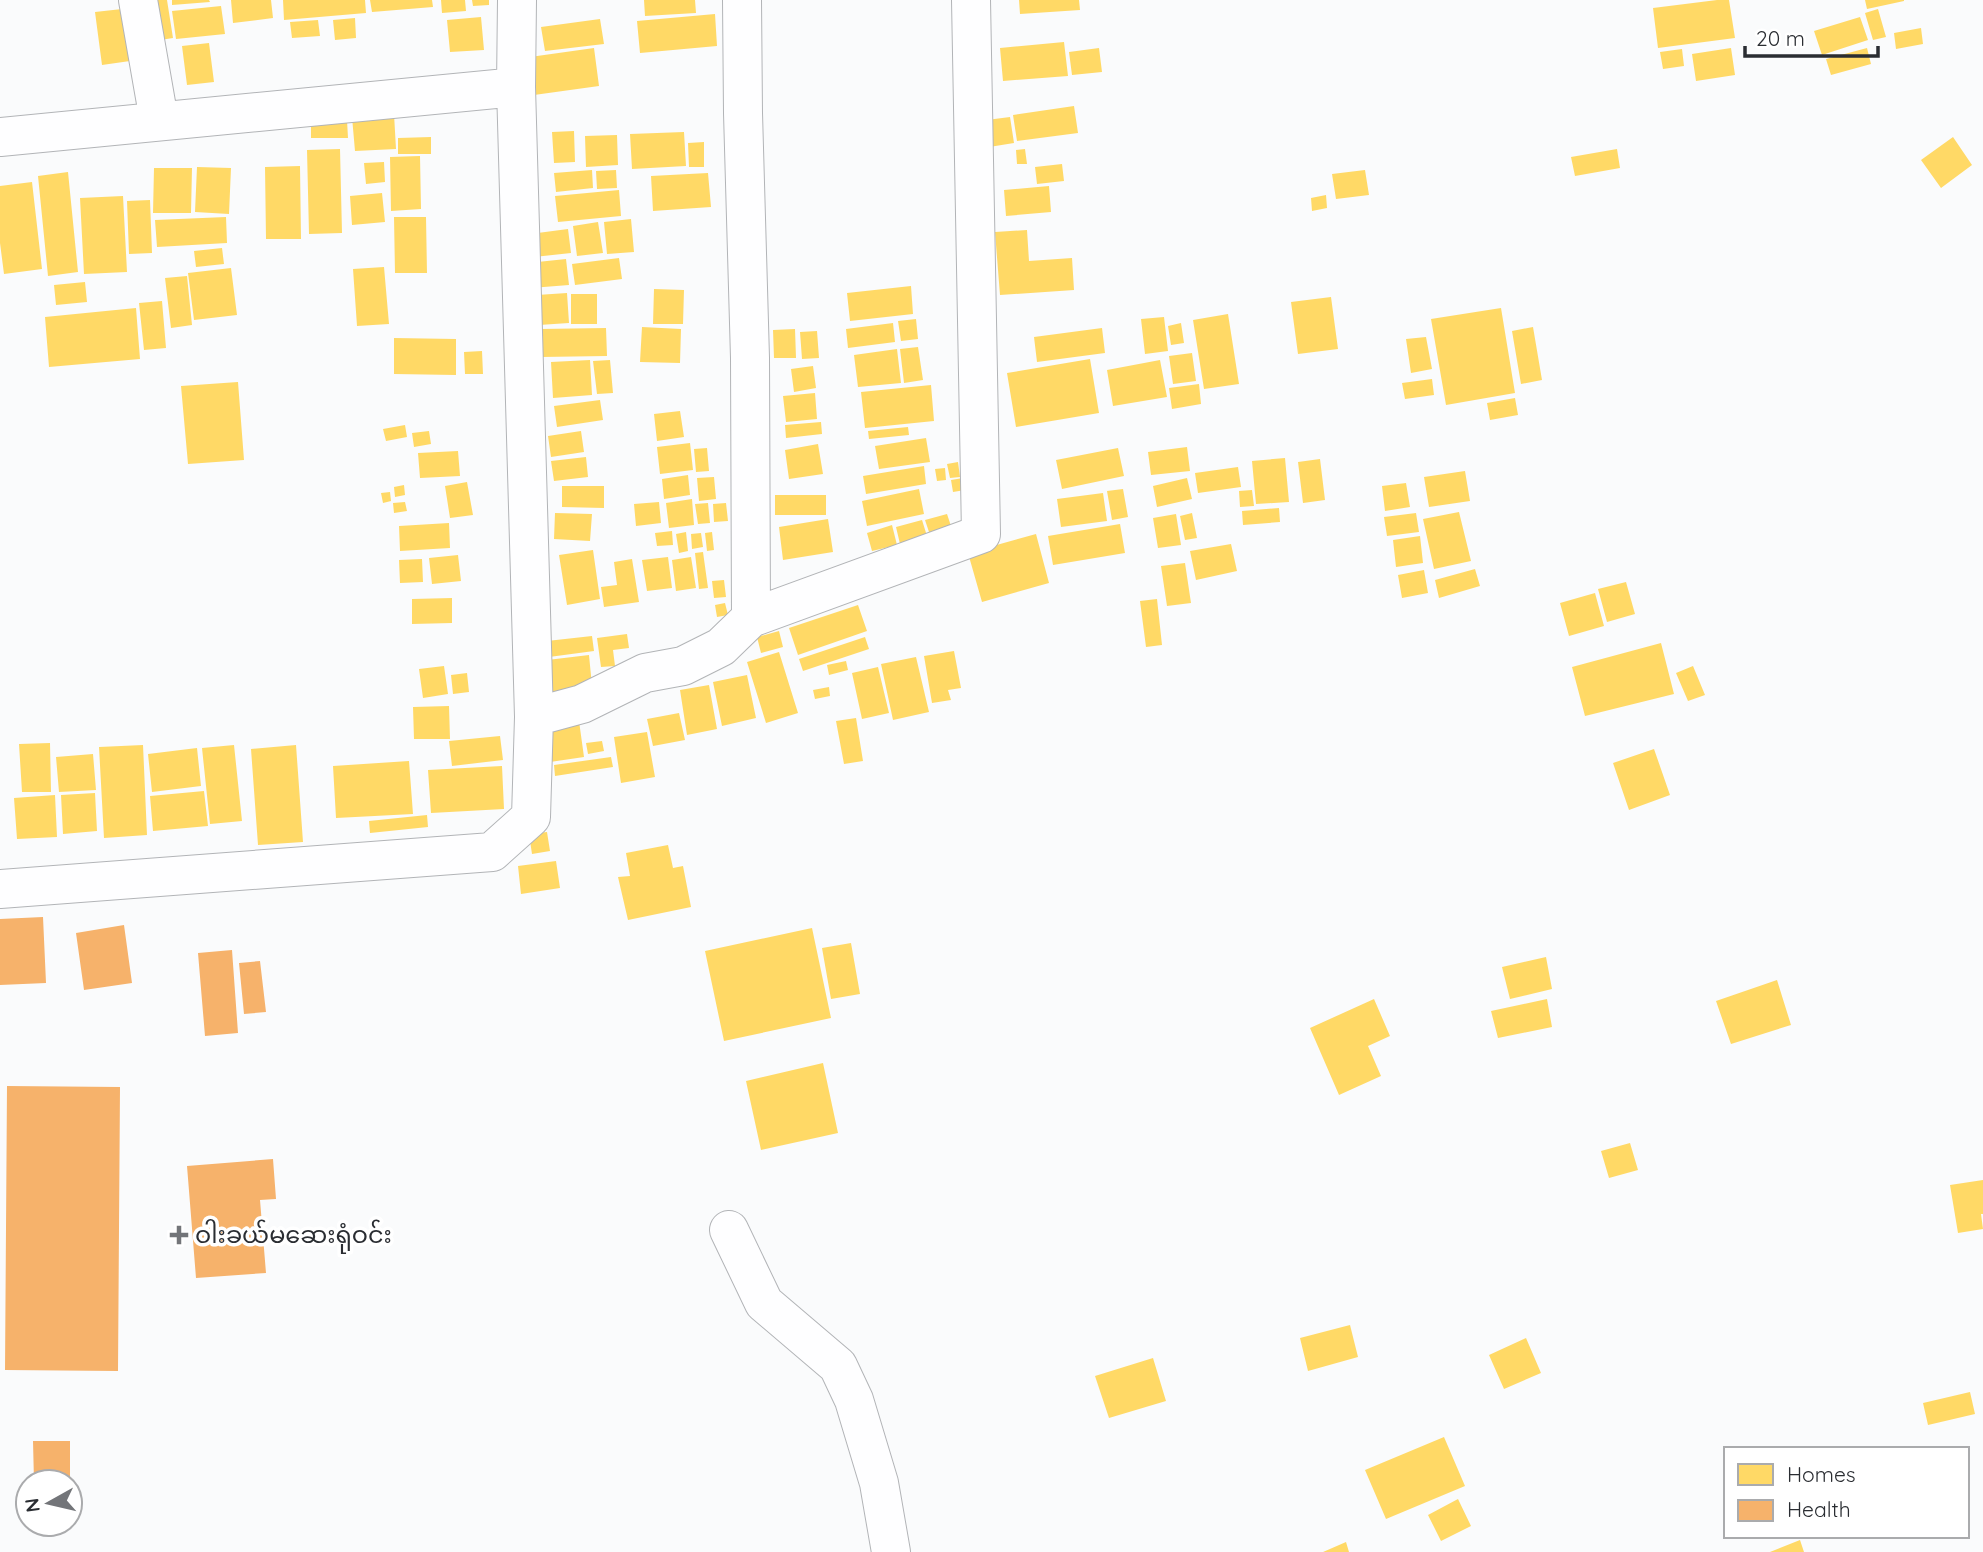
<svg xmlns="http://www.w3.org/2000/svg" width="1983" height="1552" font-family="Quicksand,'Noto Sans Myanmar',sans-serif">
<rect width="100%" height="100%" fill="#fafbfc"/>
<path fill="#ffd966" d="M 149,0 L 167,0 L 173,38 L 154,41 Z
M 172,0 L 209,0 L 210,2 L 172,5 Z
M 231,0 L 271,0 L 273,18 L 233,23 Z
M 283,0 L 365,0 L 366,13 L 284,20 Z
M 370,0 L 432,0 L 433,7 L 372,12 Z
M 441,0 L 465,0 L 466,11 L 442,13 Z
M 472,0 L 489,0 L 489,5 L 473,6 Z
M 644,0 L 695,0 L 696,13 L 645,16 Z
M 1019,0 L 1079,0 L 1080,10 L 1020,14 Z
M 1717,0 L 1729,0 L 1735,38 L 1658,48 L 1653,8 Z
M 1865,0 L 1904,0 L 1904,1 L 1867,9 Z
M 221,6 L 225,34 L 176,39 L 172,11 Z
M 131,8 L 137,60 L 102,65 L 95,12 Z
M 1878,9 L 1886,37 L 1873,40 L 1865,13 Z
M 715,14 L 717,46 L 640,53 L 637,21 Z
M 481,17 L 484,50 L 450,52 L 447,20 Z
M 1860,17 L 1868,40 L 1822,55 L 1814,31 Z
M 355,18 L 356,38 L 335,40 L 333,20 Z
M 600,19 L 604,44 L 545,51 L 541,27 Z
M 318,20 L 320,36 L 292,38 L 290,22 Z
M 1921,28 L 1923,44 L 1896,49 L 1894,33 Z
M 1064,42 L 1068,76 L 1003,81 L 1000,48 Z
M 209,43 L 214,82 L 187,85 L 182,46 Z
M 594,48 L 599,86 L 534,95 L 530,57 Z
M 1099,48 L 1102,72 L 1072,75 L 1069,52 Z
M 1731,48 L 1735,75 L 1696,81 L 1692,54 Z
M 1867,48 L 1871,64 L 1831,75 L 1826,59 Z
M 1682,49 L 1684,66 L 1663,69 L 1660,52 Z
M 1074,106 L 1078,133 L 1017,141 L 1013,115 Z
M 394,114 L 396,149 L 355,151 L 352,117 Z
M 1010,117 L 1014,143 L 983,148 L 979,121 Z
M 311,120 L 347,120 L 348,138 L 311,138 Z
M 574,131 L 575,162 L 554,163 L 552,132 Z
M 684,132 L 686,166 L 632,169 L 630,134 Z
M 617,135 L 618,165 L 586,167 L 585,136 Z
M 431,137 L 431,154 L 398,154 L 398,138 Z
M 1953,137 L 1972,165 L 1941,188 L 1921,160 Z
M 704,142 L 704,167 L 689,167 L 688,143 Z
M 340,149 L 342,233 L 309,234 L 307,150 Z
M 1025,149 L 1027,164 L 1017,164 L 1016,150 Z
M 1617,149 L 1620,168 L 1575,176 L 1571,157 Z
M 420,156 L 421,209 L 391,211 L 390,157 Z
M 384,162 L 385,182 L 366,184 L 364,163 Z
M 1062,164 L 1064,181 L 1037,184 L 1035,167 Z
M 300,166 L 301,239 L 266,239 L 265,167 Z
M 197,167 L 231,168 L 229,214 L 195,212 Z
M 154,168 L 192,168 L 191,213 L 153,213 Z
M 592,170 L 593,188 L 556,192 L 554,173 Z
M 616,170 L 617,188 L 597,189 L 596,171 Z
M 1365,170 L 1369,195 L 1336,199 L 1332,174 Z
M 68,172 L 78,272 L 48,276 L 38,176 Z
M 708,173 L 711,207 L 653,211 L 651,176 Z
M 32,182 L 42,269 L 4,274 L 0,243 L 0,186 Z
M 1049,186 L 1051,212 L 1006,216 L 1004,190 Z
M 619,190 L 621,216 L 558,222 L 555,196 Z
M 382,193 L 385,222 L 352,225 L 350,196 Z
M 1326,195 L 1327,208 L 1312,211 L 1311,198 Z
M 123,196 L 127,272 L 84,274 L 80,198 Z
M 150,200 L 152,253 L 129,254 L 127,201 Z
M 226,217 L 227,243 L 157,247 L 155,220 Z
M 394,217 L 426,217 L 427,273 L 395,273 Z
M 631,219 L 634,252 L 607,254 L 604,222 Z
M 598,222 L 603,253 L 577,256 L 573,226 Z
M 568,229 L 571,253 L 534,257 L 530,234 Z
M 1027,230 L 1029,261 L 1072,258 L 1074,290 L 1000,295 L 995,232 Z
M 222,248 L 224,264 L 196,267 L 194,251 Z
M 619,258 L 622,279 L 575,285 L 572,264 Z
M 566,259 L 569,285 L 531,288 L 528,263 Z
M 384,267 L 389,324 L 357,326 L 353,269 Z
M 231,268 L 237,315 L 194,320 L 188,273 Z
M 187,276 L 192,325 L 171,328 L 165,278 Z
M 85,282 L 87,302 L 56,305 L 54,285 Z
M 911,286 L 913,314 L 850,321 L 847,293 Z
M 654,289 L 684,290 L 683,324 L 653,324 Z
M 567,293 L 569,323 L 539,325 L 537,295 Z
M 571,294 L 597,294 L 597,324 L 571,324 Z
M 1331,297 L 1338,349 L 1298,354 L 1291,302 Z
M 162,301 L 166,348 L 144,350 L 139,303 Z
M 136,308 L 140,359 L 49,367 L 45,317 Z
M 1501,308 L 1515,393 L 1446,405 L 1431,319 Z
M 1228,314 L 1239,384 L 1204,389 L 1193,320 Z
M 1164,317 L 1168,351 L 1145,354 L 1141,319 Z
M 916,319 L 918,339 L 901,341 L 898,321 Z
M 893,323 L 895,342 L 848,348 L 846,329 Z
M 1181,323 L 1184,343 L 1171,345 L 1168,326 Z
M 642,327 L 681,329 L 680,363 L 640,362 Z
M 1533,327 L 1542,380 L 1521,384 L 1512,331 Z
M 606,328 L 607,356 L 541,357 L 540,329 Z
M 1102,328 L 1105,353 L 1037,362 L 1034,337 Z
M 795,329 L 796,358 L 774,358 L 773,330 Z
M 817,331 L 819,358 L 802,359 L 800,332 Z
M 1426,337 L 1432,369 L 1411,373 L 1406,339 Z
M 394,338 L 456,339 L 456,375 L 394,374 Z
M 918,347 L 923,380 L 904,383 L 900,349 Z
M 897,349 L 901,383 L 858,387 L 854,355 Z
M 482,351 L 483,374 L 465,374 L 464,352 Z
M 1192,353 L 1196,381 L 1173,384 L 1169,356 Z
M 1090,359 L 1099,413 L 1016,427 L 1007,373 Z
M 590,360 L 592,395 L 553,398 L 551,362 Z
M 610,360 L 613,393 L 597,394 L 593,361 Z
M 1160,360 L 1167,397 L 1113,406 L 1107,370 Z
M 813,366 L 816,388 L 794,392 L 791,369 Z
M 1432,379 L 1434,395 L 1405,399 L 1402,383 Z
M 238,382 L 244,460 L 188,464 L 181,386 Z
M 1199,384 L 1201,404 L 1172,409 L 1169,388 Z
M 931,385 L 934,421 L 865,428 L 861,392 Z
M 815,393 L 817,419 L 786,422 L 783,396 Z
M 1515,398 L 1518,415 L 1490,420 L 1487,403 Z
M 600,400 L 603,420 L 557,427 L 554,406 Z
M 680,411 L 684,437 L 657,441 L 654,414 Z
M 821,422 L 822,434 L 786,438 L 785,425 Z
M 405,425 L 407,437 L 386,441 L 383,429 Z
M 908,427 L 909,435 L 869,439 L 868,431 Z
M 429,431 L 431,444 L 414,447 L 412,433 Z
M 581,431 L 584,452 L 551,457 L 548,436 Z
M 926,438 L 930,462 L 879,469 L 875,446 Z
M 690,443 L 693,470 L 660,474 L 657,447 Z
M 818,444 L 823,474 L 789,479 L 785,450 Z
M 1187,447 L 1190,471 L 1151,475 L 1148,452 Z
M 707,448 L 709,471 L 696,472 L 694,449 Z
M 1118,448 L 1124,476 L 1062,489 L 1056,460 Z
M 458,451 L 460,476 L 420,478 L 418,453 Z
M 586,457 L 588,477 L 554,481 L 551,461 Z
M 1285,458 L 1289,502 L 1256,504 L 1252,461 Z
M 1320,459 L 1325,500 L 1303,503 L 1298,462 Z
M 958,462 L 960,477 L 950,478 L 947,464 Z
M 924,466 L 926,484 L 866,494 L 863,476 Z
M 1238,467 L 1241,487 L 1198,493 L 1195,473 Z
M 945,468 L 946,480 L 937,481 L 935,469 Z
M 1465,471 L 1470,501 L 1429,507 L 1424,477 Z
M 688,475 L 690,495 L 664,499 L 662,479 Z
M 714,477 L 716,499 L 699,501 L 697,478 Z
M 963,478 L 965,490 L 953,492 L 951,480 Z
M 1187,478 L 1192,499 L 1157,507 L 1153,486 Z
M 467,482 L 473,515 L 450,518 L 445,486 Z
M 1406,483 L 1410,507 L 1385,511 L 1382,486 Z
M 404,485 L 405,495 L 395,497 L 394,487 Z
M 562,486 L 604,486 L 604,508 L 562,507 Z
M 919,489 L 924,514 L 867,526 L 862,501 Z
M 1123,489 L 1128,517 L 1112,520 L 1107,491 Z
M 1252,490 L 1254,506 L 1240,507 L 1239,491 Z
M 390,492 L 391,501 L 383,503 L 381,493 Z
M 1103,493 L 1107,521 L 1061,527 L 1057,499 Z
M 775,495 L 826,495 L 826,515 L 775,515 Z
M 692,499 L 694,525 L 669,528 L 666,503 Z
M 405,502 L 407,511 L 394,513 L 393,503 Z
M 659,502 L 661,523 L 636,526 L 634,504 Z
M 708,503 L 710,523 L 698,524 L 695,504 Z
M 726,503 L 728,521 L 714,522 L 713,504 Z
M 1279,508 L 1280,522 L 1243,525 L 1242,511 Z
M 1459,512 L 1471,561 L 1434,569 L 1423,519 Z
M 555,513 L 592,514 L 590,541 L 554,539 Z
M 1192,513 L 1197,538 L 1185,540 L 1180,516 Z
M 1416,513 L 1419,532 L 1387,536 L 1384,517 Z
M 947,514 L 952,529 L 930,535 L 925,520 Z
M 1176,514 L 1181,545 L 1158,548 L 1153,518 Z
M 828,519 L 833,552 L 783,560 L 779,527 Z
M 922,520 L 927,536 L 900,544 L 896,527 Z
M 449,523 L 450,548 L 400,551 L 399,526 Z
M 1120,524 L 1125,553 L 1053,565 L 1048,536 Z
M 892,525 L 897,545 L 872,551 L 867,533 Z
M 672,531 L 673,545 L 657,546 L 655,533 Z
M 686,532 L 688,551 L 679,553 L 676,534 Z
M 712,532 L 714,550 L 707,551 L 705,533 Z
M 701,533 L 703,547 L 692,549 L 691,534 Z
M 1036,534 L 1049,583 L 982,602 L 968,553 Z
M 1420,536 L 1423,563 L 1396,567 L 1393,540 Z
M 1231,544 L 1237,571 L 1196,580 L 1190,551 Z
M 593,550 L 600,599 L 567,605 L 559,555 Z
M 703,552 L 708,588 L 699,589 L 695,553 Z
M 458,555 L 461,581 L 432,584 L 429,558 Z
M 668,557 L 672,588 L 647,591 L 642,560 Z
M 691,557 L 696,588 L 676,591 L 672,560 Z
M 422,559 L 423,582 L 400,583 L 399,560 Z
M 632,559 L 639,602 L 604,607 L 601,587 L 617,585 L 614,562 Z
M 1185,563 L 1191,603 L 1167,606 L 1161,566 Z
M 1475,569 L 1480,586 L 1439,598 L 1435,580 Z
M 1424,570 L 1428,593 L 1402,598 L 1398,575 Z
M 724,580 L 726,597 L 714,598 L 712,581 Z
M 1626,582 L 1635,614 L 1607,622 L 1598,589 Z
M 1595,593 L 1604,626 L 1569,636 L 1560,603 Z
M 452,598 L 452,623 L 412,624 L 412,599 Z
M 1157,599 L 1162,645 L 1146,647 L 1140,601 Z
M 725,603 L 728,615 L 717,617 L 715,605 Z
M 858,605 L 867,631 L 798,655 L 789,628 Z
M 779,631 L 783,647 L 761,653 L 757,637 Z
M 627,634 L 629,648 L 613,650 L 615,666 L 601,667 L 597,638 Z
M 592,636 L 594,651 L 549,657 L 547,641 Z
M 865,637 L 869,649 L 803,671 L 799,659 Z
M 1661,643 L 1674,694 L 1585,716 L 1572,667 Z
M 954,651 L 961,688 L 948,690 L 951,700 L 932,703 L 924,656 Z
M 779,652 L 798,713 L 766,723 L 747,662 Z
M 589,655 L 592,686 L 543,693 L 539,661 Z
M 916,657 L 929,712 L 893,720 L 881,664 Z
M 846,661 L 848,670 L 829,675 L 827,665 Z
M 444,666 L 448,694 L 423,698 L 419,669 Z
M 1693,666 L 1705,695 L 1688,701 L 1676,673 Z
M 878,667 L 889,713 L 862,719 L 852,673 Z
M 467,673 L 469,692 L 453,694 L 451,675 Z
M 747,675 L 756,718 L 722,726 L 713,682 Z
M 709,685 L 717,729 L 687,735 L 680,690 Z
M 829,687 L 830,696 L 815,699 L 813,690 Z
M 449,706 L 450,739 L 414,739 L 413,707 Z
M 679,713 L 685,740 L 653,746 L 647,719 Z
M 856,718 L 863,761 L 844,764 L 836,721 Z
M 579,721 L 584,757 L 550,762 L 545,726 Z
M 647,732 L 655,777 L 621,783 L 614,737 Z
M 500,736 L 503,760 L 452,766 L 449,741 Z
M 602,741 L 604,751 L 588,754 L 586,743 Z
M 50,743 L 51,792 L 22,792 L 19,744 Z
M 143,745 L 147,835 L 104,838 L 99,747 Z
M 234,745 L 242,821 L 210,824 L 202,748 Z
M 296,745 L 303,842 L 258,845 L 251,749 Z
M 197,748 L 201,786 L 152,792 L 148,754 Z
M 1654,749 L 1670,795 L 1629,810 L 1613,763 Z
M 93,754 L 96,790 L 59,792 L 56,757 Z
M 611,757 L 613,767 L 555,776 L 554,765 Z
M 409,761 L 413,814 L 336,818 L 333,766 Z
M 502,766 L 504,809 L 431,813 L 428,770 Z
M 204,791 L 208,826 L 153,831 L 150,796 Z
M 95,793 L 97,831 L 63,834 L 61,795 Z
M 55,795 L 57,837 L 17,839 L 14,798 Z
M 427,815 L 428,827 L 370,833 L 369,821 Z
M 547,832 L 550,851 L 532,854 L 529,834 Z
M 668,845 L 673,868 L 683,866 L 691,907 L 628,920 L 618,877 L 630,876 L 626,853 Z
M 556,861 L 560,888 L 521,894 L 518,866 Z
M 812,928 L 831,1018 L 724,1041 L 705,951 Z
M 851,943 L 860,994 L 831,999 L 822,948 Z
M 1546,957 L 1552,989 L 1510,999 L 1502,967 Z
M 1777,980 L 1791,1025 L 1731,1044 L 1716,1001 Z
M 1374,999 L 1390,1036 L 1368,1046 L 1381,1076 L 1339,1095 L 1310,1028 Z
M 1547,999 L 1552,1027 L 1498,1038 L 1491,1011 Z
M 823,1063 L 838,1133 L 761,1150 L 746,1081 Z
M 1630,1143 L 1638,1170 L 1609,1178 L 1601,1151 Z
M 1983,1180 L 1983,1214 L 1981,1214 L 1983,1229 L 1958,1233 L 1950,1185 Z
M 1350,1325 L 1358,1357 L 1308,1371 L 1300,1338 Z
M 1526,1338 L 1541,1373 L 1504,1389 L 1489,1355 Z
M 1153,1358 L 1166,1401 L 1109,1418 L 1095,1376 Z
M 1970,1392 L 1975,1414 L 1928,1425 L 1923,1403 Z
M 1444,1437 L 1465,1486 L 1386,1519 L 1365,1470 Z
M 1458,1499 L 1471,1526 L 1441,1541 L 1428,1515 Z
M 1800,1540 L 1804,1552 L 1770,1552 Z
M 1346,1542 L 1349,1552 L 1323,1552 Z"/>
<path fill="#f6b26b" d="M 43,917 L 46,983 L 0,985 L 0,919 Z
M 124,925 L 132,983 L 84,990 L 76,933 Z
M 232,950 L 238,1033 L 205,1036 L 198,953 Z
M 260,961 L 266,1012 L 244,1014 L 239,963 Z
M 7,1086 L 120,1087 L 118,1371 L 5,1370 Z
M 273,1159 L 276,1199 L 260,1200 L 266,1273 L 196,1278 L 187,1166 Z
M 33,1441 L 70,1441 L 70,1482 L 34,1482 Z"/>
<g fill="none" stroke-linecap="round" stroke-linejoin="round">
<defs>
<path id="street" d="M 138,0 L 159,120
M 0,137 L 516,87
M 751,618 L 981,534 L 971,0
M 534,717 L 582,704 L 645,673 L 683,666 L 721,647 L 751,618 L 750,358 L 743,113 L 742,0
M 0,889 L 492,852 L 531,817 L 534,717 L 516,87 L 517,0
M 729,1230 L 764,1303 L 838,1366 L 854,1400 L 879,1483 L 891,1552"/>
</defs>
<use href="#street" stroke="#b2b4b7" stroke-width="40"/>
<use href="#street" stroke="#fefeff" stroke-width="38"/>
</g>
<path fill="#737579" stroke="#fff" stroke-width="2.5" d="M175.5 1224.5h7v7h7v7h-7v7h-7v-7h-7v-7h7z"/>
<g text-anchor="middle" stroke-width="7" stroke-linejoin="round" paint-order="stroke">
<g font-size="24" fill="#2a2d32" stroke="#fff" text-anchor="start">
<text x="195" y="1243">ဝါးခယ်မဆေးရုံဝင်း</text>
</g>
</g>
<rect x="1724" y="1447" width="245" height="91" fill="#ffffff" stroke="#aaabad" stroke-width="2"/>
<rect x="1738" y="1464" width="35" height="21" fill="#ffd966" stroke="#aaabad" stroke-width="2"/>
<text x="1787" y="1482" font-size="21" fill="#2a2d32">Homes</text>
<rect x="1738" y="1500" width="35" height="21" fill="#f6b26b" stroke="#aaabad" stroke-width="2"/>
<text x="1787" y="1517" font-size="21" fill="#2a2d32">Health</text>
<g transform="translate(49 1503) rotate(262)"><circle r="33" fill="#ffffff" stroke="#aaabad" stroke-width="2"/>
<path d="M0-5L12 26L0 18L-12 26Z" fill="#737579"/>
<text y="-10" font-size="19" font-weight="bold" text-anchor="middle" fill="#2a2d32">N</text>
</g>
<path d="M1745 46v10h133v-10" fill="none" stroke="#2a2d32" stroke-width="3.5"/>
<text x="1756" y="46" font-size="21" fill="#2a2d32" stroke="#ffffff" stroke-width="5" paint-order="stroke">20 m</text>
</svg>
